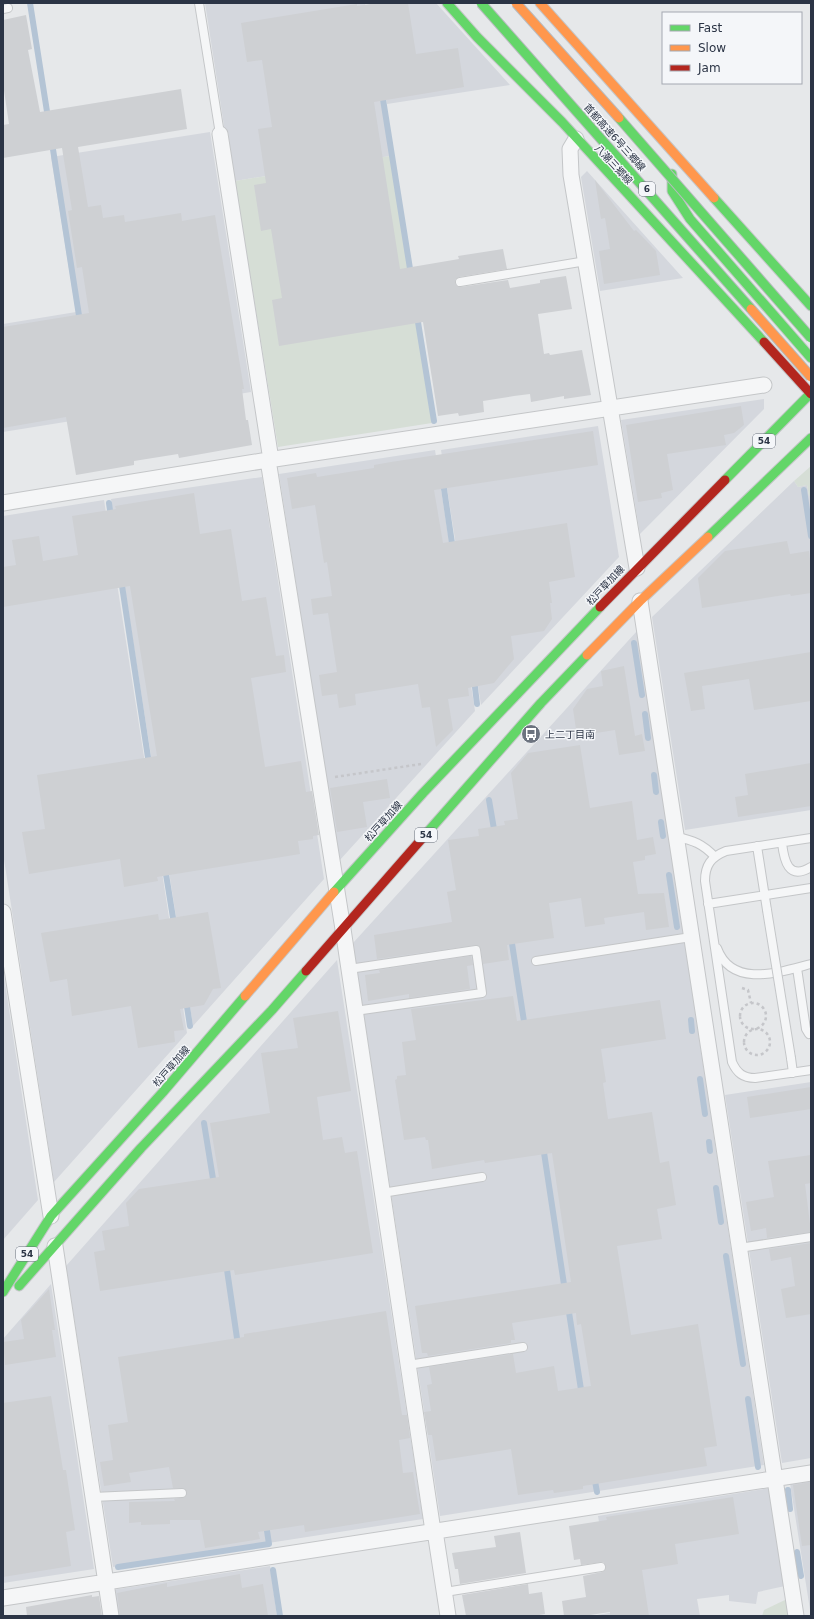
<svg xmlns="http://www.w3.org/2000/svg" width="814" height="1619" font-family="'DejaVu Sans','Noto Sans JP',sans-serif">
<rect width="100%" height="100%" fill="#e6e8ea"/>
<path fill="#d4d7dd" d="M 205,3 L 365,3 L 390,156 L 235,181 L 228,132 L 225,132 Z
M 371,3 L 436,3 L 510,85 L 387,104 Z
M 210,132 L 251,392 L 3,432 L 3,324 L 76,312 L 51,157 Z
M 587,171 L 683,278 L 600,291 L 581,177 Z
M 764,399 L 764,409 L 640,534 L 621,420 Z
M 598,426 L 619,557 L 481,705 L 441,450 Z
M 435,450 L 475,711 L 339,861 L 279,474 Z
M 262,477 L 324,879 L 193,1026 L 111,499 Z
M 794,481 L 798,487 L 807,485 L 809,496 L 811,496 L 811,810 L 685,830 L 652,617 Z
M 104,500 L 187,1033 L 54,1182 L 3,853 L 3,516 Z
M 637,631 L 764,1465 L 440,1516 L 353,943 Z
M 337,960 L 423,1519 L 113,1567 L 66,1266 Z
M 3,970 L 38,1200 L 3,1240 Z
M 811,1082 L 811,1458 L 782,1463 L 725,1095 Z
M 51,1284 L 94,1569 L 3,1583 L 3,1339 Z
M 811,1479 L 811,1616 L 790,1483 Z
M 770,1488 L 785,1586 L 758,1592 L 756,1604 L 729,1601 L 729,1595 L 697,1599 L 700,1616 L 592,1616 L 614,1612 L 598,1516 Z
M 270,1566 L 277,1616 L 116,1616 L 112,1590 Z"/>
<path fill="#d6ded6" d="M 390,156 L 432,423 L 278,447 L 235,181 Z
M 811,466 L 811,496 L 809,496 L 807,485 L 798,487 L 794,481 Z
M 787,1599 L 790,1616 L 762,1616 L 764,1610 Z"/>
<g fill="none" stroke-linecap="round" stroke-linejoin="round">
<path stroke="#b4c4d5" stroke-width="6" d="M 30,3 L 48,118
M 382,93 L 411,275
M 52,143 L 80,322
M 417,316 L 434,421
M 443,482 L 453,550
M 804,490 L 811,536
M 109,503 L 111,517
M 121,579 L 149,764
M 634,643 L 642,695
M 474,679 L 477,704
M 645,714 L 648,738
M 654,775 L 656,792
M 489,800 L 495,835
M 661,822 L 663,836
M 165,868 L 174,924
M 669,875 L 677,927
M 511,937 L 525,1028
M 186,1000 L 190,1026
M 691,1020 L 692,1031
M 700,1079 L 705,1114
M 204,1123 L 214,1185
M 709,1142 L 710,1151
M 543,1146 L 565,1291
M 716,1188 L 721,1222
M 726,1256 L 743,1364
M 226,1263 L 238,1345
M 568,1306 L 582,1396
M 748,1399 L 758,1467
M 594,1476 L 597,1492
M 788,1490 L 790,1509
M 797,1552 L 801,1576
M 118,1567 L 269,1544 L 266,1524
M 273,1570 L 280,1616"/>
</g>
<path fill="#ced0d3" d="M 377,3 L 408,3 L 416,54 L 458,48 L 464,87 L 374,102 L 400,269 L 459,259 L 458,256 L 503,249 L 507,269 L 459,277 L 455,280 L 456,285 L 461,287 L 508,280 L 510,288 L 540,283 L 540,280 L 566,276 L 572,309 L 538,314 L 544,354 L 549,353 L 550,355 L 582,350 L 591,395 L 564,399 L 564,396 L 531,402 L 530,394 L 514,396 L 483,401 L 484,412 L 459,416 L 458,413 L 438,416 L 423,322 L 279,346 L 272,300 L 282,298 L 271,229 L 261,231 L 254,185 L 266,183 L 258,129 L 272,127 L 262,60 L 247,62 L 241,23 L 357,4 L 357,6 Z
M 26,15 L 32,49 L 28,50 L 40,112 L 181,89 L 187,129 L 78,147 L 88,207 L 101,205 L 103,218 L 124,215 L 125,222 L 181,213 L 182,221 L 215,215 L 244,389 L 242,389 L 246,420 L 248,420 L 252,445 L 179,458 L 178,454 L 134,461 L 134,465 L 76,475 L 66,417 L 3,428 L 3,327 L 89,313 L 82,267 L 77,268 L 68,211 L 72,210 L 62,148 L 3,158 L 3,125 L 9,124 L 3,84 L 3,20 Z
M 595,180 L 634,231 L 636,230 L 656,251 L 660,275 L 604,284 L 599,251 L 610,249 L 605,218 L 601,219 Z
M 741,406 L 744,425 L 734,433 L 724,435 L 726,445 L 667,454 L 673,490 L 661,493 L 662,498 L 638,502 L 626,425 Z
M 593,431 L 598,465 L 434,490 L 443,543 L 567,523 L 575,577 L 549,582 L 552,603 L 550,603 L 552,619 L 544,631 L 511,636 L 514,659 L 494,683 L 468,688 L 469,696 L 448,699 L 453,730 L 436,747 L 430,707 L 422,708 L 418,684 L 355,694 L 356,705 L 339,708 L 337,694 L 322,696 L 319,675 L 337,672 L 328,613 L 313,615 L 311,599 L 332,596 L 327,562 L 324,563 L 315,505 L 292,509 L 287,478 L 316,473 L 317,477 L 374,468 L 374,465 L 391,462 Z
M 194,493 L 200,534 L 231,529 L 242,601 L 266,597 L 276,656 L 284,655 L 286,672 L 251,678 L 265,767 L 301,761 L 306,792 L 312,791 L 319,835 L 313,836 L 313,839 L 298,841 L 300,854 L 157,877 L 158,881 L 124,887 L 120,859 L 29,874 L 22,832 L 45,829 L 37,775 L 157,756 L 130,586 L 3,607 L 3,567 L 16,565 L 12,540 L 39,536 L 43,561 L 78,555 L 72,516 L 116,509 L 115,506 Z
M 787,541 L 790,554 L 809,551 L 811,567 L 811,593 L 791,596 L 790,594 L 702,608 L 698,578 L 725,551 Z
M 811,652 L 811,701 L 754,710 L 749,679 L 702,686 L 705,709 L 691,711 L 684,673 Z
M 624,666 L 635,736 L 642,734 L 645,751 L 619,755 L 615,730 L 577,736 L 573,709 L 587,689 L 603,686 L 601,671 Z
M 580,745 L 590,808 L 632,801 L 637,840 L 653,837 L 656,854 L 645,856 L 645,860 L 633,862 L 638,894 L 664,893 L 669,927 L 646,930 L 644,912 L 604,918 L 605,924 L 585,927 L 581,898 L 549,903 L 554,938 L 507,945 L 509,960 L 483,964 L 481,949 L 476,945 L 377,959 L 374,935 L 452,922 L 447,892 L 456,890 L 448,840 L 479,836 L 478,829 L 505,825 L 504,821 L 518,819 L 511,773 L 528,753 Z
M 811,763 L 811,806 L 738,817 L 735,797 L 748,795 L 745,774 Z
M 387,779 L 390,798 L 363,802 L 367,827 L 337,832 L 330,788 Z
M 208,912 L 221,988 L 213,989 L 204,1005 L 180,1009 L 184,1030 L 174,1031 L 175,1042 L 138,1048 L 131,1006 L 72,1016 L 67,979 L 50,982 L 41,933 L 158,914 L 159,920 Z
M 471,956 L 473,965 L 467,966 L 470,989 L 409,998 L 409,994 L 368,1001 L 365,975 L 380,973 L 379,970 Z
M 513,996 L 517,1021 L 660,1000 L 666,1039 L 601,1049 L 606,1082 L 603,1083 L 608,1119 L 652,1112 L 660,1163 L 669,1161 L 676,1205 L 657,1209 L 662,1239 L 617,1246 L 631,1335 L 698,1324 L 717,1446 L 704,1448 L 707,1466 L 583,1486 L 583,1489 L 554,1493 L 553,1490 L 518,1495 L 511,1449 L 436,1461 L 432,1435 L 428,1435 L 424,1412 L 431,1411 L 427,1385 L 432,1384 L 429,1367 L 513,1354 L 516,1373 L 554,1366 L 558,1391 L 591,1386 L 581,1324 L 577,1325 L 576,1313 L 512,1323 L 515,1340 L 511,1340 L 511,1343 L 428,1356 L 427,1353 L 422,1353 L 415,1306 L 571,1282 L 552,1153 L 485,1163 L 484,1160 L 432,1169 L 428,1140 L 426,1140 L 425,1137 L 404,1140 L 395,1080 L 397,1079 L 397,1076 L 406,1075 L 402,1042 L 416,1040 L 411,1009 Z
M 338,1011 L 351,1091 L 317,1097 L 323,1140 L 342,1137 L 345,1153 L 357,1151 L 373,1253 L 235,1275 L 234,1270 L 100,1291 L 94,1252 L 105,1250 L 102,1231 L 129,1226 L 126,1203 L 139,1189 L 219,1177 L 210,1123 L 270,1113 L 261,1053 L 298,1048 L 293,1018 Z
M 811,1087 L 811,1109 L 750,1118 L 747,1097 Z
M 811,1155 L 811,1183 L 805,1184 L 811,1232 L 767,1238 L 766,1228 L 751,1231 L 746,1202 L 774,1197 L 768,1161 Z
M 811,1243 L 811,1314 L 786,1318 L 781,1289 L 795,1286 L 791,1257 L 771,1261 L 769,1249 Z
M 49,1289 L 55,1330 L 52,1330 L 56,1357 L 5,1365 L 3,1342 L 24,1339 L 21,1320 Z
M 386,1311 L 402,1415 L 407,1415 L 410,1438 L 399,1440 L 403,1473 L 413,1472 L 420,1514 L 305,1532 L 304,1525 L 258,1532 L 260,1539 L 205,1548 L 200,1520 L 170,1520 L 170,1524 L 141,1525 L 141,1522 L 129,1523 L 129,1502 L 175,1501 L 174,1499 L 185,1497 L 187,1492 L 184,1488 L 173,1488 L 169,1467 L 129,1473 L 131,1482 L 104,1486 L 100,1462 L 113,1460 L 108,1425 L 128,1422 L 118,1357 L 244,1337 L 244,1334 Z
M 51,1396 L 63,1470 L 66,1470 L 75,1530 L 66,1532 L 71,1566 L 3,1577 L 3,1403 Z
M 811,1482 L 811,1545 L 802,1546 L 793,1485 Z
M 733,1497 L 739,1534 L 675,1544 L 678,1564 L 642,1570 L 649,1616 L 610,1616 L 610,1612 L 583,1616 L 564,1616 L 562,1601 L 586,1597 L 583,1576 L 602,1572 L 606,1567 L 603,1562 L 581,1565 L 580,1559 L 574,1560 L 569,1526 L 607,1520 L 606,1517 Z
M 520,1532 L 526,1573 L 460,1584 L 458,1569 L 455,1569 L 452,1553 L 496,1547 L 494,1536 Z
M 240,1574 L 242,1588 L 263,1584 L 268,1616 L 120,1616 L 117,1593 L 167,1583 L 167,1587 Z
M 528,1584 L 529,1594 L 542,1592 L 545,1614 L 533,1616 L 466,1616 L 462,1595 Z
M 92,1595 L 92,1597 L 99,1596 L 102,1616 L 27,1616 L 26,1607 Z"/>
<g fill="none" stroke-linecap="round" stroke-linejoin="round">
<defs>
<path id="lane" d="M 199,3 L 220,134
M 3,9 L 8,8
M 460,282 L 586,261
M 676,837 C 693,840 703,844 715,857
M 811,838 L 726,851 C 711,857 705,865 705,881 L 732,1062 C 737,1073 743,1078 755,1078 L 811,1070
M 782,843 C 784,860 788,881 811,867
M 757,846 L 767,910
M 708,904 L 811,888
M 717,948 C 732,989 780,972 811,964
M 536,961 L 691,937
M 797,968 L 806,1029 L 809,1034 L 811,1033
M 349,969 L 476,950 L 482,993 L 355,1011
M 791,1058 L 793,1073
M 382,1193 L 482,1177
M 739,1248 L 811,1237
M 408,1365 L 523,1347
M 93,1497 L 182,1493
M 445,1592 L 601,1567"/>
<path id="street" d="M 220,134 L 271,460
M 576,139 L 570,149 L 571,175 L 637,568
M 268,460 L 343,929 L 433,1531
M 3,503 L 268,460 L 764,385
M 640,601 L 796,1616
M 3,912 L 51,1216
M 55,1246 L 111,1616
M 435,1531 L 448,1616
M 3,1598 L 811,1473"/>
<path id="fast" d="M 447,3 L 477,37 L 562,122 L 764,342
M 672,174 L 672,191 L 690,219 L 811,358
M 714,198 L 811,306
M 725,480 L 811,393
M 708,537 L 811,438
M 426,834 L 541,703 L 587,655
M 334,892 L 423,793 L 600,607
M 19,1286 L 141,1148 L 272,1010 L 306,971
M 3,1292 L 51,1216 L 163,1092 L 245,996"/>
<path id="slow" d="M 540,3 L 714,198
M 587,655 L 640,601 L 708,537
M 245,996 L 334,892"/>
<path id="jam" d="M 764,342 L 811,394
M 600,607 L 725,480
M 306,971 L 426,834"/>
</defs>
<use href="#lane" stroke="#c4c6c8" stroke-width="10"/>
<use href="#street" stroke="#c4c6c8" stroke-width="17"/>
<use href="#fast" stroke="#c4c6c8" stroke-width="11"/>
<use href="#slow" stroke="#c4c6c8" stroke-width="11"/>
<use href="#jam" stroke="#c4c6c8" stroke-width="11"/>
<path stroke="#c5c6ca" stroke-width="2.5" stroke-dasharray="3 3" stroke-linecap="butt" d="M 335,777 L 421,764
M 742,988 L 748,990 L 751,1003
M740 1016a13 13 0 1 1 26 0a13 13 0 1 1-26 0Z
M744 1042a13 13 0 1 1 26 0a13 13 0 1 1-26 0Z"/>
<use href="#lane" stroke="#f5f6f7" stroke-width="8"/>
<use href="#street" stroke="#f5f6f7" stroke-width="15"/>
<use href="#fast" stroke="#63d668" stroke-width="9"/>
<use href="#slow" stroke="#ff974d" stroke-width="9"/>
<use href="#jam" stroke="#b3261e" stroke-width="9"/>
<defs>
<path id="lane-bridge" d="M 767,910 L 791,1058"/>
<path id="fast-bridge" d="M 481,3 L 751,309
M 619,118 L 811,338"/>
<path id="slow-bridge" d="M 516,3 L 619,118
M 751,309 L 811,377"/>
</defs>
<use href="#lane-bridge" stroke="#c4c6c8" stroke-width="10" stroke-linecap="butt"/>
<use href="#fast-bridge" stroke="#b8bbbf" stroke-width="11" stroke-linecap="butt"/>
<use href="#slow-bridge" stroke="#b8bbbf" stroke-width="11" stroke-linecap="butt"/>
<use href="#lane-bridge" stroke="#f5f6f7" stroke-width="8"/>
<use href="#fast-bridge" stroke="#63d668" stroke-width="9"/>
<use href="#slow-bridge" stroke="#ff974d" stroke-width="9"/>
</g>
<defs>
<symbol id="bus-disc" viewBox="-11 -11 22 22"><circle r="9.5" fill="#6c737f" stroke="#f4f6f9"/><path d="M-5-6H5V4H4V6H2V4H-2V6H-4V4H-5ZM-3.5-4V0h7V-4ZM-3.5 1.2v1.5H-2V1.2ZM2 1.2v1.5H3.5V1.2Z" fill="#fff"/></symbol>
</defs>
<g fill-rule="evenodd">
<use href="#bus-disc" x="520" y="723" width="22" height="22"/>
</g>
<g text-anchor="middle" stroke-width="3" stroke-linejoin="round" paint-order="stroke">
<g fill="#f4f6f9" stroke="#676e7b" stroke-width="1">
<rect x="639" y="182" width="16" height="14" rx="3"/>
<rect x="753" y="434" width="22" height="14" rx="3"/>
<rect x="415" y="828" width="22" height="14" rx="3"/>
<rect x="16" y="1247" width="22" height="14" rx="3"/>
</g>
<g font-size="9" font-weight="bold" fill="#2b3445">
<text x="647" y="192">6</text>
<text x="764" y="444">54</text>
<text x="426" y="838">54</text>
<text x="27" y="1257">54</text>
</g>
<g font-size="10" fill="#2b3445" stroke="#f4f6f9">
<text transform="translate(615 137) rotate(48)" y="4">首都高速6号三郷線</text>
<text transform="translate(614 164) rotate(47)" y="4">八潮三郷線</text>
<text transform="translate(605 585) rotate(-47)" y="4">松戸草加線</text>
<text transform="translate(383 821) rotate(-48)" y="4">松戸草加線</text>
<text transform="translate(171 1066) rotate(-49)" y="4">松戸草加線</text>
</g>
<g font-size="10" fill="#2b3445" stroke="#f4f6f9" text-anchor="start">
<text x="545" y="738">上二丁目南</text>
</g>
</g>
<rect width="814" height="1619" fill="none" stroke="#2b3445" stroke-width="8"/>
<rect x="662" y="12" width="140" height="72" fill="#f4f6f9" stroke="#a4a8b1"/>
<rect x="670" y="25" width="20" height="6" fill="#63d668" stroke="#a4a8b1"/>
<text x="698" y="32" font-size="12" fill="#2b3445">Fast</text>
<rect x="670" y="45" width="20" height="6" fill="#ff974d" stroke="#a4a8b1"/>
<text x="698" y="52" font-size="12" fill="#2b3445">Slow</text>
<rect x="670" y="65" width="20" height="6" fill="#b3261e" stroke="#a4a8b1"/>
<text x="698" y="72" font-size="12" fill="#2b3445">Jam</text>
</svg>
